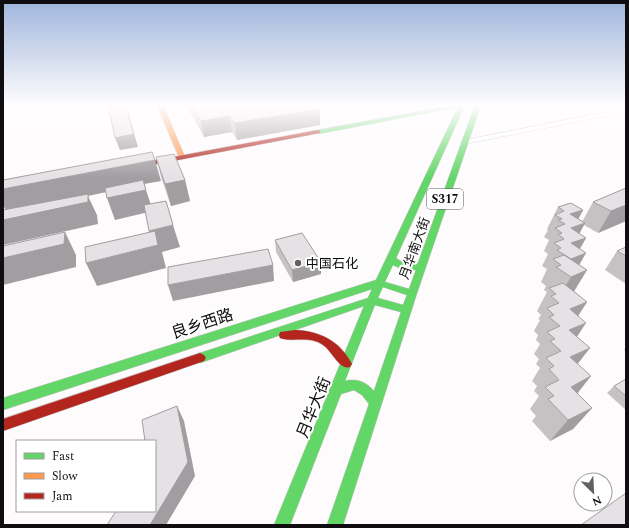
<svg xmlns="http://www.w3.org/2000/svg" width="629" height="528" font-family="Spectral,'Noto Sans SC',serif">
<rect width="100%" height="100%" fill="#fefbfd"/>
<g fill="none" stroke-linecap="round" stroke-linejoin="round">
<defs>
<path id="street" d="M 626,108 L 626,112 L 465,144 L 462,142 L 465,140 Z"/>
<path id="fast" d="M 456,105 L 465,105 L 396,258 L 405,264 L 418,263 L 475,105 L 481,105 L 417,293 L 343,525 L 327,525 L 369,404 L 362,395 L 354,390 L 341,394 L 290,525 L 274,525 L 364,306 L 200,363 L 196,361 L 194,358 L 196,355 L 200,353 L 368,298 L 372,289 L 3,410 L 3,398 L 376,280 L 458,107 L 318,134 L 315,132 L 318,130 ZM 393,265 L 404,270 L 416,270 L 409,289 L 385,282 ZM 383,287 L 407,295 L 403,305 L 378,298 ZM 375,305 L 401,312 L 374,391 C 366,382 357,378 345,381 Z"/>
<path id="slow" d="M 157,105 L 163,105 L 185,157 L 184,158 L 179,157 Z"/>
<path id="jam" d="M 318,130 L 320,131 L 320,133 L 136,168 L 133,166 L 136,164 Z
M 295,330 C 320,331 340,341 352,364 L 350,367 C 340,371 332,351 323,345 C 308,335 295,343 280,338 L 279,335 L 280,332 Z
M 200,353 L 204,355 L 206,358 L 204,361 L 3,431 L 3,419 Z"/>
</defs>
<use href="#street" stroke="#c2bfc1" stroke-width="1"/>
<use href="#fast" stroke="#c2bfc1" stroke-width="1"/>
<use href="#slow" stroke="#c2bfc1" stroke-width="1"/>
<use href="#jam" stroke="#c2bfc1" stroke-width="1"/>
<use href="#street" fill="#fffeff" fill-rule="evenodd"/>
<use href="#fast" fill="#63d668" fill-rule="evenodd"/>
<use href="#slow" fill="#ff974d" fill-rule="evenodd"/>
<use href="#jam" fill="#b3261e" fill-rule="evenodd"/>
</g>
<path fill="#c5c2c4" d="M 186,105 L 314,105 L 320,109 L 320,125 L 237,140 L 232,132 L 204,137 Z
M 156,157 L 185,180 L 190,201 L 171,206 L 161,177 Z
M 626,188 L 626,221 L 598,233 L 584,225 L 579,234 L 586,238 L 580,249 L 579,265 L 587,270 L 574,291 L 587,302 L 578,316 L 577,337 L 577,364 L 591,376 L 577,393 L 592,408 L 573,429 L 550,441 L 532,421 L 536,416 L 530,409 L 539,396 L 534,391 L 537,386 L 532,381 L 540,368 L 536,364 L 539,359 L 534,354 L 540,344 L 536,340 L 538,335 L 534,331 L 540,320 L 538,319 L 541,315 L 537,311 L 547,292 L 544,290 L 546,286 L 541,282 L 547,269 L 542,266 L 548,254 L 544,251 L 549,240 L 544,237 L 548,230 L 547,229 L 558,207 L 583,210 L 578,219 L 582,222 L 593,202 Z
M 275,240 L 321,262 L 321,274 L 293,282 L 276,252 Z
M 626,247 L 626,284 L 605,270 L 617,251 Z
M 626,347 L 626,351 L 624,350 Z
M 626,379 L 626,410 L 607,393 L 614,386 Z"/>
<path fill="#a09ea0" d="M 126,105 L 138,147 L 120,150 L 115,138 Z
M 320,109 L 320,125 L 237,140 L 235,123 Z
M 230,116 L 232,132 L 204,137 L 201,121 Z
M 155,160 L 161,181 L 144,184 L 153,211 L 115,220 L 107,198 L 144,184 L 88,196 L 97,215 L 98,224 L 3,245 L 3,220 L 7,212 L 3,205 L 3,189 Z
M 185,180 L 190,201 L 171,206 L 165,184 Z
M 626,205 L 626,221 L 598,233 L 611,211 Z
M 583,210 L 574,227 L 585,223 L 575,242 L 586,238 L 574,258 L 586,253 L 573,276 L 569,233 L 570,214 Z
M 173,225 L 180,247 L 162,252 L 166,268 L 97,286 L 86,263 L 154,246 L 149,231 Z
M 65,232 L 76,255 L 76,267 L 3,285 L 3,258 Z
M 321,262 L 321,274 L 293,282 L 292,270 Z
M 273,265 L 274,281 L 173,301 L 168,285 Z
M 587,270 L 573,293 L 557,300 L 571,277 Z
M 587,302 L 572,325 L 570,309 Z
M 586,323 L 571,346 L 569,330 Z
M 590,348 L 573,370 L 570,357 Z
M 591,376 L 573,399 L 571,387 Z
M 177,406 L 184,421 L 195,476 L 166,525 L 150,525 Z
M 592,408 L 573,429 L 550,441 L 568,420 Z"/>
<path fill="#e5e1e4" stroke="#a09ea0" d="M 108,105 L 125,105 L 134,134 L 115,138 Z
M 191,105 L 314,105 L 320,109 L 235,123 L 230,116 L 201,121 Z
M 152,152 L 155,160 L 3,189 L 3,180 Z
M 174,154 L 185,180 L 165,184 L 156,157 Z
M 143,180 L 146,190 L 107,198 L 105,188 Z
M 626,188 L 626,205 L 611,211 L 593,202 Z
M 88,194 L 88,202 L 3,220 L 3,210 Z
M 166,201 L 173,225 L 149,231 L 144,205 Z
M 571,203 L 583,210 L 570,214 L 585,223 L 571,228 L 586,238 L 571,243 L 586,253 L 571,259 L 557,250 L 561,248 L 554,243 L 564,239 L 558,234 L 562,233 L 555,228 L 565,224 L 558,220 L 562,219 L 555,215 L 564,211 L 558,207 Z
M 155,231 L 158,245 L 86,263 L 85,247 Z
M 65,232 L 64,244 L 3,258 L 3,246 Z
M 302,233 L 321,262 L 292,270 L 275,240 Z
M 626,247 L 626,256 L 617,251 Z
M 268,249 L 273,265 L 168,285 L 168,267 Z
M 564,255 L 587,270 L 571,277 L 556,267 L 561,265 L 553,259 Z
M 563,283 L 587,302 L 570,309 L 586,323 L 569,330 L 590,348 L 570,357 L 591,376 L 571,387 L 592,408 L 568,420 L 548,399 L 554,396 L 545,387 L 559,380 L 549,369 L 554,366 L 546,358 L 561,351 L 550,341 L 555,339 L 547,332 L 560,326 L 549,317 L 554,315 L 547,308 L 559,303 L 551,296 L 556,294 L 549,288 Z
M 626,379 L 626,396 L 614,386 Z
M 177,406 L 188,462 L 150,525 L 107,525 L 116,511 L 155,511 L 155,441 L 145,441 L 142,420 Z
M 626,493 L 626,525 L 581,525 Z"/>
<linearGradient id="sky" x2="0" y2="1"><stop stop-color="#9fb5dc"/><stop offset="0.59" stop-color="#fffdfe"/><stop offset="1" stop-color="#fffdfe" stop-opacity="0"/></linearGradient>
<rect width="629" height="178" fill="url(#sky)"/>
<circle fill="#636063" stroke="#fff" stroke-width="1.5" cx="298" cy="263" r="4"/>
<g text-anchor="middle" stroke-width="4" stroke-linejoin="round" paint-order="stroke">
<rect fill="#fff" stroke="#585658" stroke-width="1" x="427" y="189" width="36" height="20" rx="3"/>
<g font-size="12" font-weight="bold" fill="#100d10">
<text x="445" y="203">S317</text>
</g>
<g font-size="13" fill="#100d10" stroke="#fff">
<text transform="translate(414 248) rotate(-70)" y="5">月华南大街</text>
</g>
<g font-size="13" fill="#100d10" stroke="#fff" text-anchor="start">
<text x="306" y="268">中国石化</text>
</g>
<g font-size="16" fill="#100d10" stroke="#fff">
<text transform="translate(202 323) rotate(-18)" y="6">良乡西路</text>
<text transform="translate(313 407) rotate(-68)" y="6">月华大街</text>
</g>
</g>
<rect width="629" height="528" fill="none" stroke="#100d10" stroke-width="8"/>
<rect x="16" y="440" width="140" height="72" fill="#ffffff" stroke="#9f9e9f"/>
<rect x="24" y="453" width="20" height="6" fill="#63d668" stroke="#9f9e9f"/>
<text x="52" y="460" font-size="12" fill="#100d10">Fast</text>
<rect x="24" y="473" width="20" height="6" fill="#ff974d" stroke="#9f9e9f"/>
<text x="52" y="480" font-size="12" fill="#100d10">Slow</text>
<rect x="24" y="493" width="20" height="6" fill="#b3261e" stroke="#9f9e9f"/>
<text x="52" y="500" font-size="12" fill="#100d10">Jam</text>
<g transform="translate(593 492) rotate(156)"><circle r="19" fill="#ffffff" stroke="#9f9e9f"/>
<path d="M0-3L7 15L0 10L-7 15Z" fill="#636063"/>
<text y="-6" font-size="11" font-weight="bold" text-anchor="middle" fill="#100d10">N</text>
</g>
</svg>
